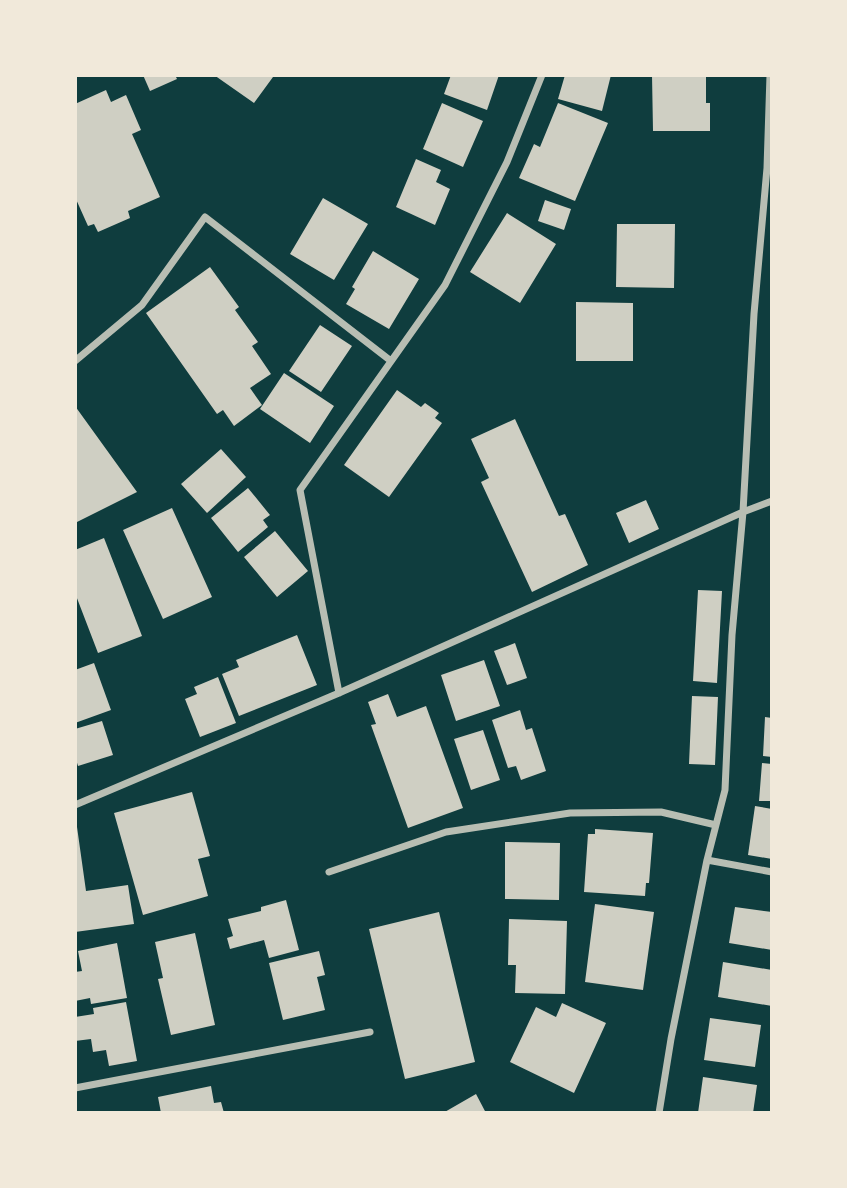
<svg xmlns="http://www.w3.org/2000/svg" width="847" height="1188" font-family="'PT Sans',sans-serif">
<rect width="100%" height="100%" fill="#0f3d3e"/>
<path fill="#cfcfc3" d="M 143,75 L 175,75 L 177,79 L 150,91 Z
M 214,75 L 271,75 L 273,77 L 254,103 Z
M 451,75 L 499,75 L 487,110 L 444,94 Z
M 565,75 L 611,75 L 602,111 L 558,99 Z
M 652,75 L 706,75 L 706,103 L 710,103 L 710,131 L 653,131 Z
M 106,90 L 111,102 L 126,95 L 141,130 L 132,134 L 160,197 L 128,211 L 130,218 L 98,232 L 94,224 L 88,226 L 75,197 L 75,104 Z
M 442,103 L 483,121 L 463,167 L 423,149 Z
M 558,103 L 608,123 L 575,201 L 519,178 L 534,144 L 540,147 Z
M 416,159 L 441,170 L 436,182 L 450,189 L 435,225 L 396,207 Z
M 323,198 L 368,224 L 334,280 L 290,254 Z
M 545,200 L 571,209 L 564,230 L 538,221 Z
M 507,213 L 556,244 L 520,303 L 470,272 Z
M 617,224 L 675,224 L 674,288 L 616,287 Z
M 373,251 L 419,279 L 389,329 L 346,304 L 355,289 L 352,287 Z
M 210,267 L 239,307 L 235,310 L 258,342 L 252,346 L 271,374 L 250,388 L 262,405 L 234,426 L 223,410 L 217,414 L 146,313 Z
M 576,302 L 633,303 L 633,361 L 576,361 Z
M 320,325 L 352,346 L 321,392 L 289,371 Z
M 284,373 L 334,406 L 310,443 L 260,409 Z
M 397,390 L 421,407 L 425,403 L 439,413 L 435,418 L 442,423 L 389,497 L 344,465 Z
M 75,406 L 137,492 L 75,523 Z
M 515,419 L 559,516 L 565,514 L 588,565 L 532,592 L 481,482 L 489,478 L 471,439 Z
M 221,449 L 246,477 L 207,513 L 181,484 Z
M 248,488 L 270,515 L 263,520 L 268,527 L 238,552 L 211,518 Z
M 646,500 L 659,529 L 629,543 L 616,513 Z
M 172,508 L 212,597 L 163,619 L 123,530 Z
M 275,531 L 308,571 L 277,597 L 244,557 Z
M 104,538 L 142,636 L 98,653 L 75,593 L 75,550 Z
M 698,590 L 722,591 L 717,683 L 693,681 Z
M 297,635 L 317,685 L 239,716 L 222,674 L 239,667 L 236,660 Z
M 515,643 L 527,678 L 507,685 L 494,651 Z
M 484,660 L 500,706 L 456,721 L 441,675 Z
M 94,663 L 111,710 L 75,723 L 75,670 Z
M 218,677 L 236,723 L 200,737 L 185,699 L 197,694 L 194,687 Z
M 388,694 L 397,717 L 426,706 L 463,808 L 408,828 L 371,725 L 376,724 L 368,702 Z
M 692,696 L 718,697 L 715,765 L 689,764 Z
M 520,710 L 526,730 L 532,728 L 546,771 L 521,780 L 516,766 L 508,768 L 492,720 Z
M 765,717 L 772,718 L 772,757 L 763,756 Z
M 102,721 L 113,755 L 78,766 L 75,756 L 75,729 Z
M 483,730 L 500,780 L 471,790 L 454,739 Z
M 762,763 L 772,764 L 772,801 L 759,801 Z
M 192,792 L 210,856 L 198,859 L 208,896 L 143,915 L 114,813 Z
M 755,806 L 772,809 L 772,859 L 748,855 Z
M 75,827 L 77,827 L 86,891 L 128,885 L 134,924 L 75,932 Z
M 595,829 L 653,833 L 649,883 L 646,883 L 645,896 L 584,892 L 588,834 L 595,834 Z
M 505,842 L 560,843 L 559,900 L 505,899 Z
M 286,900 L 299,950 L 269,958 L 264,940 L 230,949 L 227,938 L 233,936 L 228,919 L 261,911 L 261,907 Z
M 595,904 L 654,912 L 643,990 L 585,982 Z
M 735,907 L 772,912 L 772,950 L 729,943 Z
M 439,912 L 475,1062 L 405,1079 L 369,929 Z
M 509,919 L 567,921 L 565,994 L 515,993 L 516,965 L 508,965 Z
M 195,933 L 215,1025 L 171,1035 L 158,979 L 163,978 L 155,942 Z
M 117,943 L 127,998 L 91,1004 L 90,998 L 75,1001 L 75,972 L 82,971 L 78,951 Z
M 319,951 L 325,975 L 317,977 L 325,1010 L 283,1020 L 269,963 Z
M 723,962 L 772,970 L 772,1006 L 718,997 Z
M 126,1002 L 137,1061 L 109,1066 L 106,1050 L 93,1052 L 91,1039 L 75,1041 L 75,1017 L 94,1014 L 93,1008 Z
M 562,1003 L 606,1023 L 574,1093 L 510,1062 L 536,1007 L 556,1017 Z
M 710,1018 L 761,1025 L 755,1067 L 704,1060 Z
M 703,1077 L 757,1085 L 753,1113 L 698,1113 Z
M 211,1086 L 214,1103 L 221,1102 L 224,1113 L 161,1113 L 158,1097 Z
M 476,1094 L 486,1113 L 443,1113 Z"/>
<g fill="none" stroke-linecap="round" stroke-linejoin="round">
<path stroke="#b8beb3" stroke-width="7" d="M 75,361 L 142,305 L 205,217 L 391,361
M 339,693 L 300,490 L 445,285 L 507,162 L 542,75
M 75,805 L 339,693 L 743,512 L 772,501
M 707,860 L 772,872
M 329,872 L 446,832 L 570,813 L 661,812 L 716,825
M 75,1088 L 370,1032
M 659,1113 L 671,1039 L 707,860 L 725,790 L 732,635 L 743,512 L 754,314 L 767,168 L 770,75"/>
</g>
<rect width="847" height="1188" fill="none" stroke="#f1e9da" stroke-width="154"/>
</svg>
